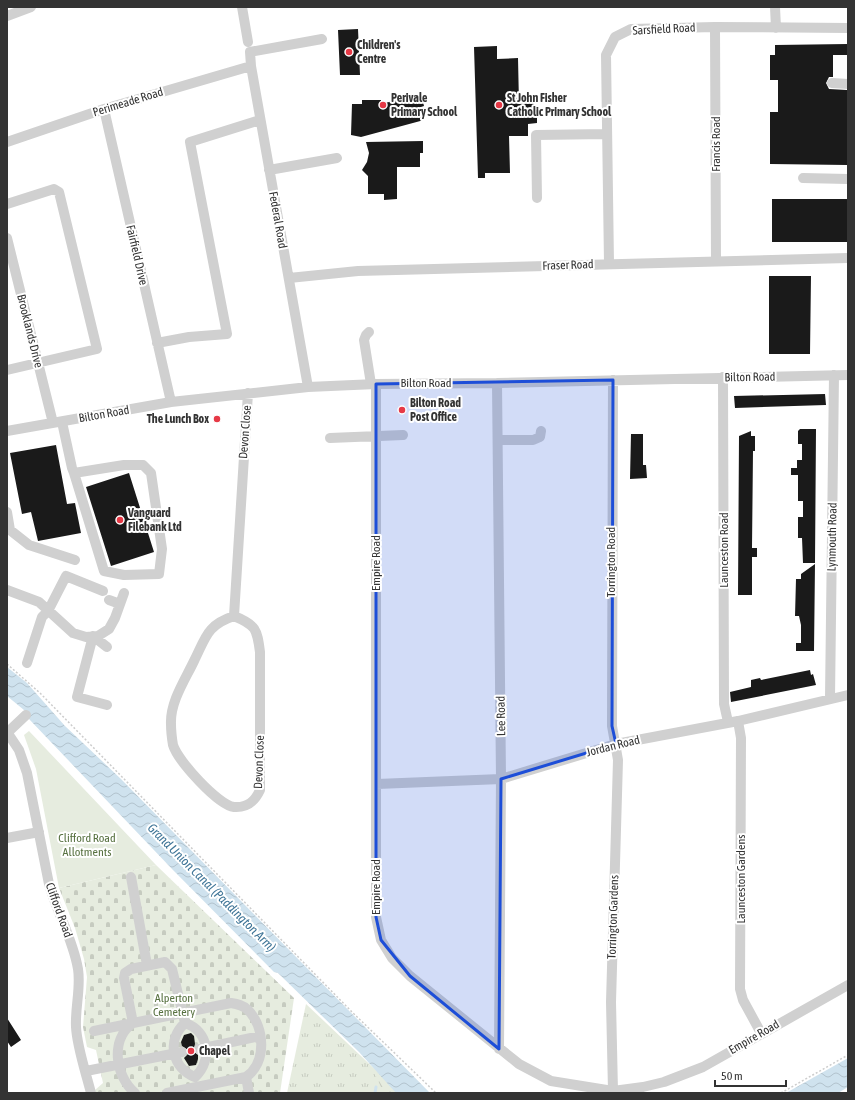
<svg xmlns="http://www.w3.org/2000/svg" width="855" height="1100" font-family="'Asap Condensed',sans-serif">
<defs>
<pattern id="grass-tufts" width="24" height="20" patternUnits="userSpaceOnUse"><rect width="24" height="20" fill="#e6ecdf"/><path d="M3 7l-1-3M5 7V3M7 7l1-3M15 17l-1-3M17 17v-4M19 17l1-3" fill="none" stroke="#c6cbc0"/></pattern>
<pattern id="forest-firs" width="22" height="20" patternUnits="userSpaceOnUse"><rect width="22" height="20" fill="#e6ecdf"/><path d="M5 1l3.5 6h-7zM16 11l3.5 6h-7z" fill="#c6cbc0"/></pattern>
<pattern id="cemetery-stones" width="16" height="16" patternUnits="userSpaceOnUse"><rect width="16" height="16" fill="#e6ecdf"/><path d="M2 7V4a2 2 0 0 1 4 0v3zM10 15v-3a2 2 0 0 1 4 0v3z" fill="#c6cbc0"/></pattern>
<pattern id="water-waves" width="16" height="10" patternUnits="userSpaceOnUse"><rect width="16" height="10" fill="#cfe2ee"/><path d="M0 5q4-4 8 0t8 0" fill="none" stroke="#b2c2cd"/></pattern>
</defs>
<rect width="100%" height="100%" fill="#fff"/>
<path fill="url(#grass-tufts)" d="M 306,1004 L 400,1093 L 287,1093 Z"/>
<path fill="url(#forest-firs)" d="M 372,1068 L 400,1093 L 384,1093 Z"/>
<path fill="url(#cemetery-stones)" d="M 156,865 L 294,998 L 280,1093 L 96,1093 L 95,1090 L 103,1083 L 96,1050 L 87,1047 L 83,1027 L 87,977 L 84,959 L 75,928 L 59,888 Z"/>
<path fill="#e6ecdf" d="M 29,731 L 156,865 L 59,888 L 36,769 L 24,735 Z"/>
<path fill="url(#water-waves)" d="M 7,667 L 27,683 L 65,726 L 121,779 L 430,1093 L 396,1093 L 359,1052 L 278,973 L 274,972 L 173,870 L 29,719 L 24,710 L 7,696 Z
M 848,1058 L 848,1087 L 838,1093 L 786,1093 Z"/>
<g fill="none" stroke-linecap="round" stroke-linejoin="round">
<path stroke="#cfe2ee" stroke-width="3" d="M 375,1093 L 376,1087"/>
</g>
<path fill="#1a1a1a" d="M 358,29 L 360,75 L 340,75 L 338,30 Z
M 848,44 L 848,55 L 833,55 L 833,77 L 829,77 L 826,83 L 829,89 L 847,90 L 847,165 L 770,164 L 770,112 L 778,112 L 778,80 L 770,80 L 770,55 L 775,55 L 775,45 Z
M 497,46 L 497,59 L 518,58 L 519,104 L 534,103 L 534,114 L 537,114 L 537,123 L 528,124 L 528,136 L 509,136 L 510,173 L 485,173 L 485,178 L 478,178 L 474,47 Z
M 421,94 L 424,106 L 421,107 L 424,120 L 361,137 L 351,135 L 352,104 L 362,104 L 362,100 L 381,100 L 381,104 Z
M 423,141 L 423,153 L 420,153 L 420,167 L 397,167 L 397,199 L 384,200 L 384,194 L 368,194 L 368,176 L 362,170 L 367,162 L 369,153 L 366,142 Z
M 772,199 L 847,199 L 847,242 L 772,242 Z
M 769,276 L 811,276 L 810,354 L 769,354 Z
M 825,394 L 826,405 L 735,408 L 734,396 Z
M 800,429 L 816,429 L 815,563 L 803,563 L 802,538 L 798,538 L 798,517 L 803,517 L 803,501 L 798,501 L 798,475 L 791,475 L 791,468 L 797,468 L 797,460 L 802,460 L 802,444 L 798,444 L 798,431 Z
M 751,431 L 751,436 L 755,436 L 755,451 L 753,451 L 752,548 L 757,548 L 757,557 L 752,557 L 752,595 L 738,595 L 739,436 Z
M 631,434 L 643,434 L 643,465 L 646,465 L 647,478 L 630,479 Z
M 56,445 L 67,504 L 75,503 L 81,533 L 38,541 L 31,512 L 22,514 L 10,453 Z
M 129,473 L 154,552 L 111,566 L 86,487 Z
M 815,564 L 814,651 L 796,651 L 796,643 L 801,643 L 801,625 L 799,616 L 795,616 L 796,579 L 801,579 L 801,574 Z
M 810,670 L 811,675 L 813,674 L 816,685 L 731,702 L 730,692 L 751,687 L 751,680 L 760,678 L 761,680 Z
M 7,1018 L 21,1040 L 11,1047 L 7,1041 Z
M 191,1033 L 194,1036 L 195,1044 L 193,1051 L 198,1055 L 198,1059 L 196,1065 L 189,1066 L 184,1058 L 188,1054 L 188,1050 L 182,1046 L 181,1042 L 184,1035 Z"/>
<g fill="none" stroke-linecap="round" stroke-linejoin="round">
<path stroke="#cdcdcd" stroke-width="1.5" stroke-dasharray="2 2" stroke-linecap="butt" d="M 7,664 L 40,693 L 352,1012 L 436,1093
M 781,1093 L 848,1055"/>
<path stroke="#d0d0d0" stroke-width="10" d="M 242,7 L 248,42
M 775,7 L 776,28
M 7,16 L 31,7
M 715,27 L 716,261
M 832,83 L 848,84
M 104,109 L 171,402
M 7,142 L 104,109 L 251,66
M 269,170 L 337,158
M 803,178 L 848,179
M 537,198 L 536,135 L 607,134
M 7,204 L 54,189 L 59,192 L 97,349 L 7,370
M 7,238 L 53,423
M 609,263 L 606,55 L 615,37 L 631,29 L 715,27 L 848,28
M 289,278 L 358,271 L 848,258
M 369,332 L 366,335 L 364,340 L 371,384
M 157,343 L 189,337 L 227,334 L 190,142 L 260,120
M 723,377 L 724,704 L 728,722
M 497,383 L 501,779 L 499,1049
M 376,384 L 376,917 L 381,940 L 392,958 L 410,976 L 519,1064 L 551,1081 L 613,1091 L 643,1087 L 664,1082 L 703,1067 L 848,985
M 308,387 L 251,66 L 250,52 L 322,39
M 62,422 L 72,468 L 74,473 L 104,571 L 124,575 L 159,574 L 162,549 L 151,473 L 143,465 L 124,465 L 74,473
M 7,431 L 171,402 L 308,387 L 376,384 L 497,383 L 848,375
M 330,438 L 403,435
M 498,440 L 533,440 L 540,437 L 541,431
M 7,512 L 10,530 L 29,545 L 75,560
M 7,590 L 39,602 L 73,633 L 86,637 L 98,636 L 109,629 L 115,618 L 124,593
M 109,600 L 120,604
M 234,616 C 256,625 257,629 260,652 L 260,790 C 255,801 248,808 234,807 C 218,805 178,761 173,745 C 172,739 171,731 171,724 C 170,702 185,680 194,661 C 206,637 207,625 234,616 Z
M 234,616 L 248,393
M 107,647 L 93,636 L 77,697 L 107,705
M 27,663 L 42,617 L 48,611 L 66,576 L 103,591
M 830,698 L 834,375
M 738,721 L 741,738 L 740,989 L 743,1000 L 761,1033
M 7,732 L 19,750 L 27,773 L 49,884 C 57,913 73,939 78,969 C 81,988 75,1007 76,1027 C 77,1047 86,1073 91,1093
M 8,732 L 26,715
M 377,784 L 501,779 L 616,744 L 738,721 L 848,695
M 7,838 L 39,832
M 131,877 L 147,965
M 185,1023 C 209,1031 213,1060 195,1077 C 172,1068 166,1040 185,1023 Z
M 94,1031 L 133,1023 L 124,978 L 125,973 L 131,969 L 165,962 L 172,969 L 185,1023
M 199,1049 L 260,1036
M 86,1071 L 182,1052
M 246,1077 L 249,1093
M 613,1091 L 611,1002 L 618,760 L 612,726 L 613,380
M 135,1093 C 115,1076 110,1039 133,1023 L 231,1003 C 237,1004 243,1005 248,1010 C 265,1027 267,1063 246,1077 L 167,1093"/>
</g>
<path fill="#1d4ed8" fill-opacity="0.2" stroke="#1d4ed8" stroke-width="3" stroke-linejoin="round" d="M 613,380 L 612,726 L 616,744 L 501,779 L 499,1049 L 410,976 L 381,940 L 376,917 L 376,384 Z"/>
<g fill="#e63946" stroke="#fff" stroke-width="1.5">
<circle cx="349" cy="52" r="4"/>
<circle cx="383" cy="105" r="4"/>
<circle cx="499" cy="105" r="4"/>
<circle cx="402" cy="410" r="4"/>
<circle cx="217" cy="419" r="4"/>
<circle cx="120" cy="520" r="4"/>
<circle cx="191" cy="1051" r="4"/>
</g>
<g text-anchor="middle" stroke-width="4" stroke-linejoin="round" paint-order="stroke">
<g font-size="12" fill="#333" stroke="#fff">
<text transform="translate(664 29) rotate(-3)" y="4">Sarsfield Road</text>
<text transform="translate(128 102) rotate(-17)" y="4">Perimeade Road</text>
<text transform="translate(716 144) rotate(-90)" y="4">Francis Road</text>
<text transform="translate(278 220) rotate(80)" y="4">Federal Road</text>
<text transform="translate(137 255) rotate(77)" y="4">Fairfield Drive</text>
<text transform="translate(568 265) rotate(-2)" y="4">Fraser Road</text>
<text transform="translate(30 331) rotate(76)" y="4">Brooklands Drive</text>
<text transform="translate(750 377) rotate(-1)" y="4">Bilton Road</text>
<text x="426" y="387">Bilton Road</text>
<text transform="translate(104 414) rotate(-10)" y="4">Bilton Road</text>
<text transform="translate(245 432) rotate(-86)" y="4">Devon Close</text>
<text transform="translate(832 537) rotate(-89)" y="4">Lynmouth Road</text>
<text transform="translate(724 550) rotate(-90)" y="4">Launceston Road</text>
<text transform="translate(611 562) rotate(-90)" y="4">Torrington Road</text>
<text transform="translate(376 563) rotate(-90)" y="4">Empire Road</text>
<text transform="translate(501 716) rotate(-91)" y="4">Lee Road</text>
<text transform="translate(613 746) rotate(-14)" y="4">Jordan Road</text>
<text transform="translate(259 762) rotate(-88)" y="4">Devon Close</text>
<text transform="translate(741 879) rotate(-90)" y="4">Launceston Gardens</text>
<text transform="translate(376 887) rotate(-90)" y="4">Empire Road</text>
<text transform="translate(59 910) rotate(70)" y="4">Clifford Road</text>
<text transform="translate(613 917) rotate(-88)" y="4">Torrington Gardens</text>
<text transform="translate(754 1037) rotate(-30)" y="4">Empire Road</text>
</g>
<g font-size="12" font-weight="bold" fill="#333" stroke="#fff" text-anchor="start">
<text x="357" y="49">Children's<tspan x="357" dy="14">Centre</tspan></text>
<text x="391" y="102">Perivale<tspan x="391" dy="14">Primary School</tspan></text>
<text x="507" y="102">St John Fisher<tspan x="507" dy="14">Catholic Primary School</tspan></text>
<text x="410" y="407">Bilton Road<tspan x="410" dy="14">Post Office</tspan></text>
<text x="209" y="423" text-anchor="end">The Lunch Box</text>
<text x="128" y="517">Vanguard<tspan x="128" dy="14">Filebank Ltd</tspan></text>
<text x="199" y="1055">Chapel</text>
</g>
<g font-size="12" fill="#56703f" stroke="#fff">
<text x="87" y="842">Clifford Road<tspan x="87" dy="14">Allotments</tspan></text>
<text x="174" y="1002">Alperton<tspan x="174" dy="14">Cemetery</tspan></text>
</g>
<g font-size="13" font-style="italic" fill="#3f7597" stroke="#fff">
<text transform="translate(212 887) rotate(45)" y="5">Grand Union Canal (Paddington Arm)</text>
</g>
</g>
<rect width="855" height="1100" fill="none" stroke="#333333" stroke-width="16"/>
<path d="M715 1080v6h71v-6" fill="none" stroke="#333333" stroke-width="2"/>
<text x="721" y="1080" font-size="12" fill="#333333" stroke="#ffffff" stroke-width="3" paint-order="stroke">50 m</text>
</svg>
